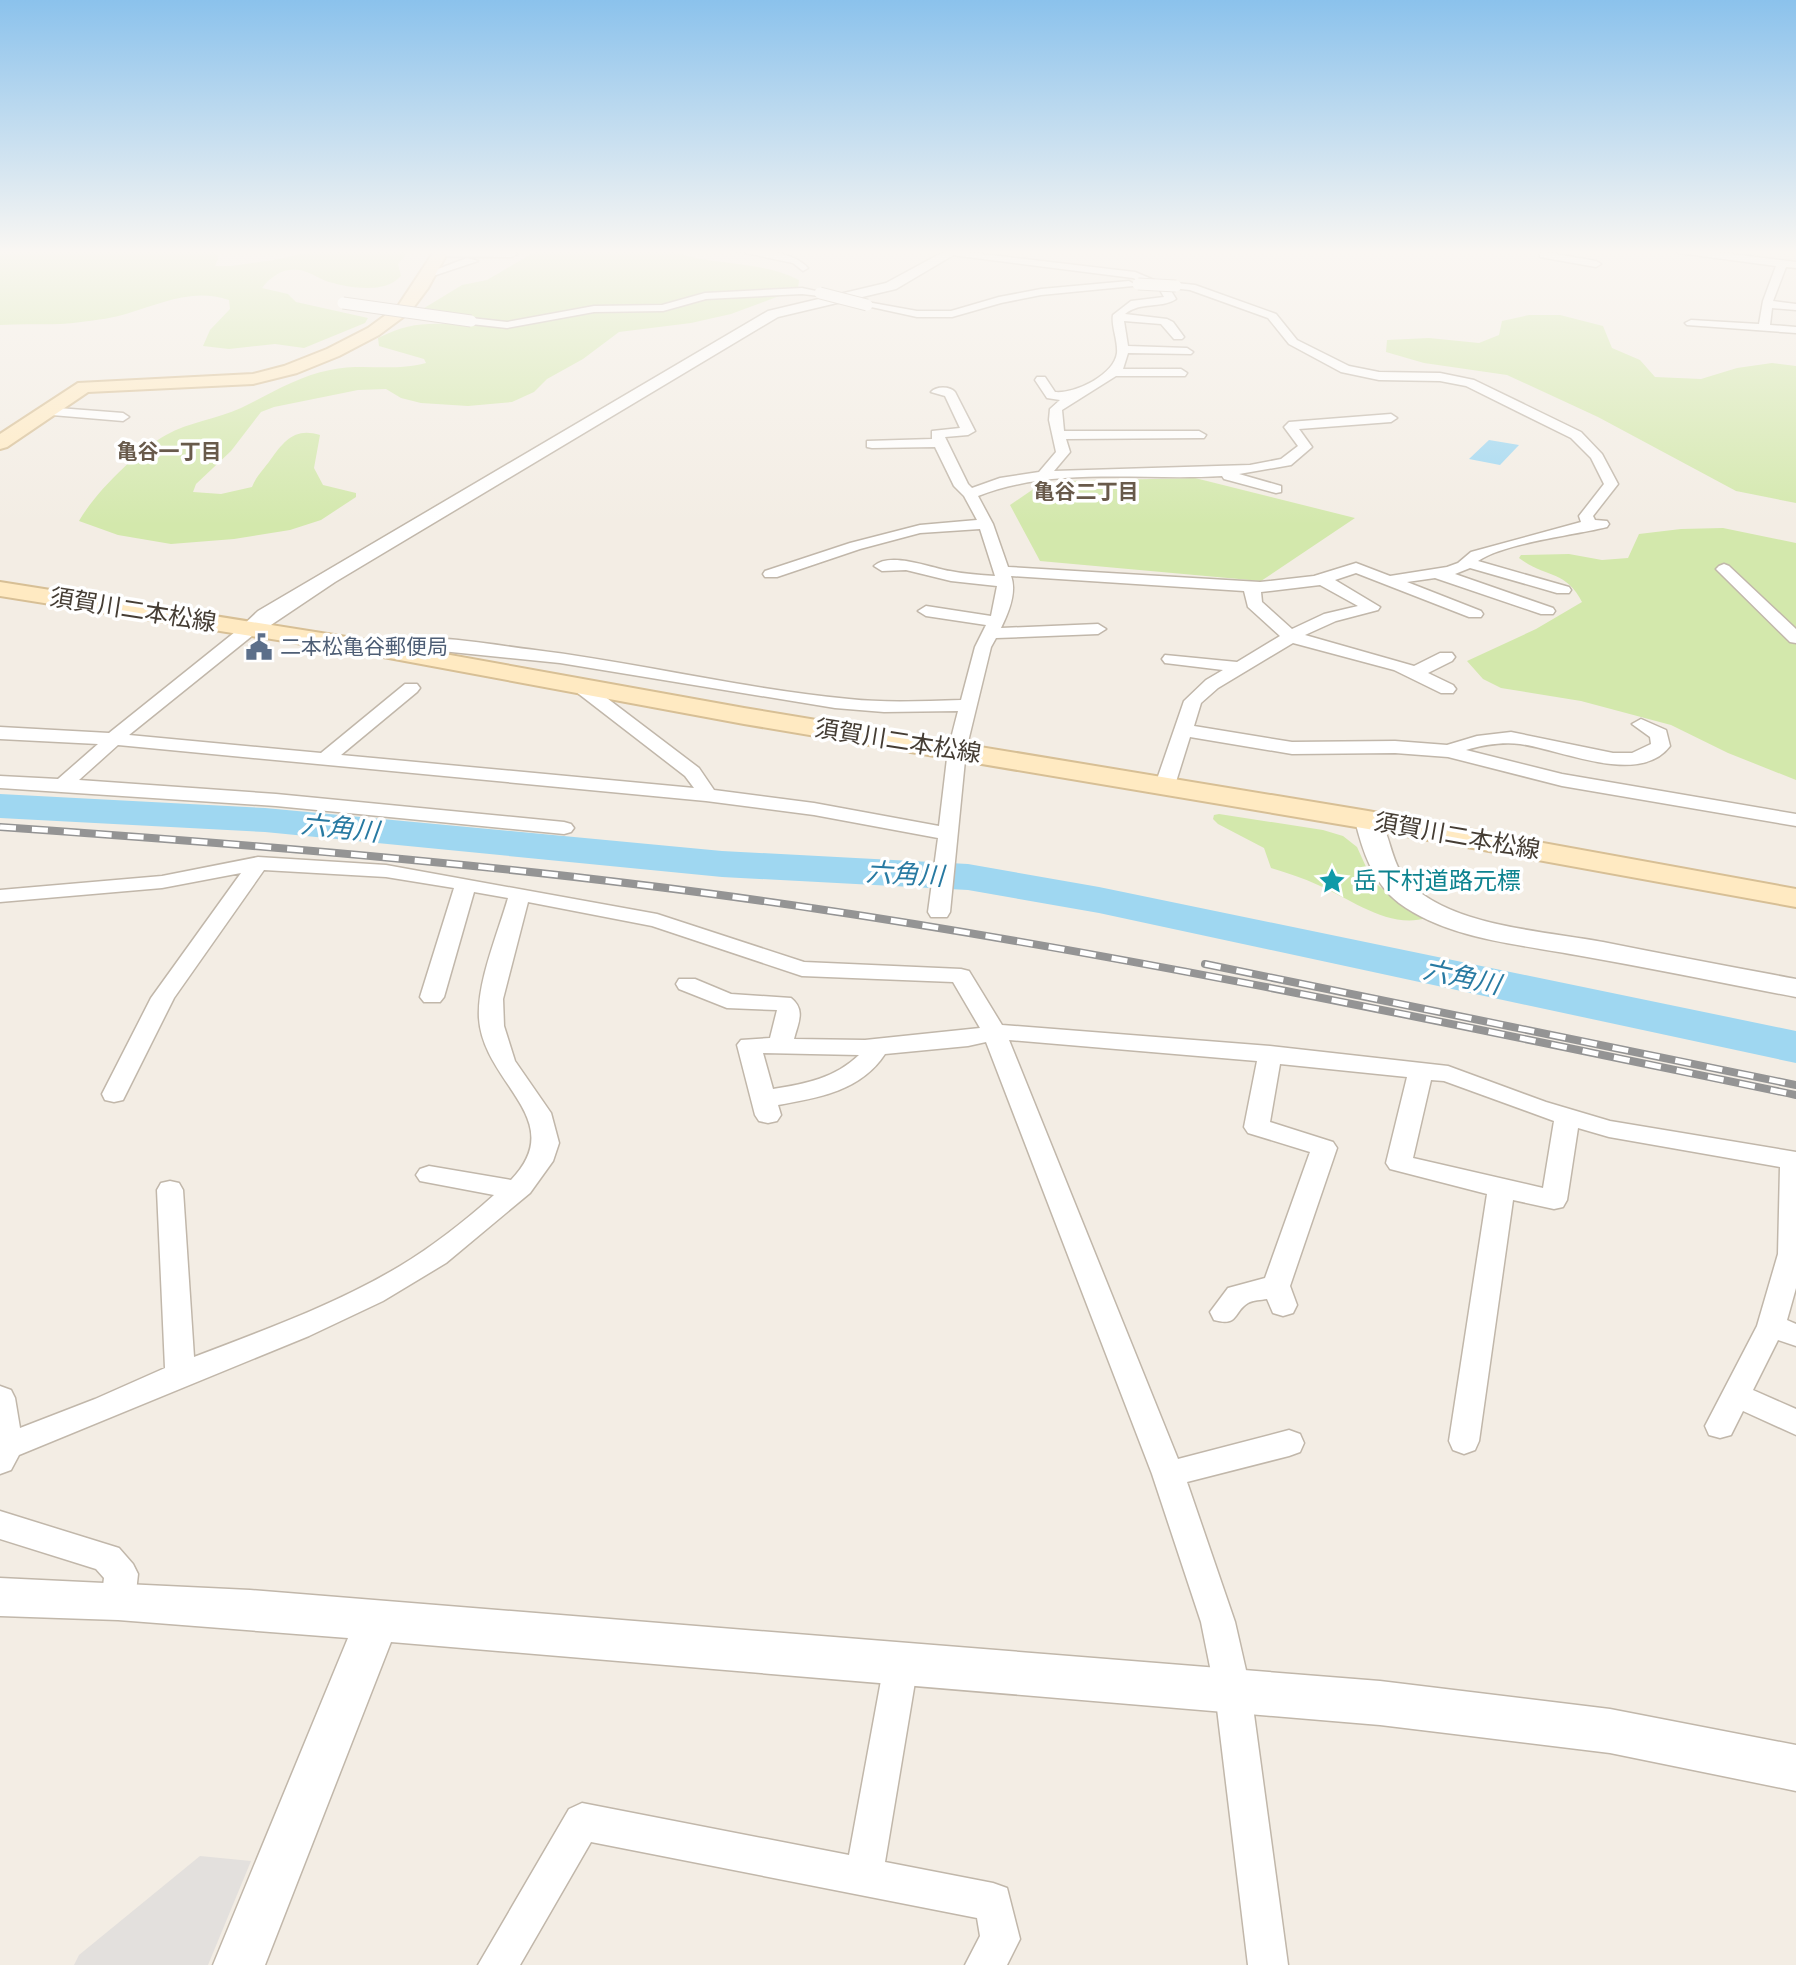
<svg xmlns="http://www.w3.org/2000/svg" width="1796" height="1965" font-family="'Golos Text','Noto Sans JP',sans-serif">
<rect width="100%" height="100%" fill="#f3ede4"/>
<path fill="#d3e8ac" d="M 0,250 L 217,250 L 218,259 L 215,266 L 231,266 L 274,260 L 320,250 L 410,250 L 398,264 L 401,276 C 385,294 351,288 329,282 C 319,279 309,271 299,270 C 284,267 270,277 262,288 L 288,294 L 296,302 L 368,318 L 365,323 L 304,348 L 275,344 L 229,349 L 203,346 L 210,330 L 230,309 L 229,300 C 193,288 163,303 129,313 C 114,318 97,320 81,322 C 54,326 27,323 0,325 Z
M 538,250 L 669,250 C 711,267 757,259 799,280 L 798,289 L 731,314 L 691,323 L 619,332 L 583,359 L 547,379 L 534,392 L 512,402 L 468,406 L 421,403 L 401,398 L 386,389 L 358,390 L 274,407 L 261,412 L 231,451 L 196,484 L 193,492 L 221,494 L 252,487 C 257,475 264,469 271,459 C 284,441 295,427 320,435 L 314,468 L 323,485 L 356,493 L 356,497 L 321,520 L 290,530 L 234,539 L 171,544 L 118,535 L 79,521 C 94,494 138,450 166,435 C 189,422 217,419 241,408 C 270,394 298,376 330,370 C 362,363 392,372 426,363 L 424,359 L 379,346 L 378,338 C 405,325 419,323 448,324 L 421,310 L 462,285 L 487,280 Z
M 1529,315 L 1560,315 L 1603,326 L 1612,348 L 1640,360 L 1655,377 L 1701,379 L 1737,368 L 1772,363 L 1796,366 L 1796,503 L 1736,491 L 1598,417 L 1507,375 L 1424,363 L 1386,352 L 1387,340 L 1429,338 L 1479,343 L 1499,335 L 1502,321 Z
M 1195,478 L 1355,518 L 1261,581 L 1040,561 L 1010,505 L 1032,490 L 1068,481 Z
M 1723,528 L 1796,543 L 1796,780 L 1728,753 L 1671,725 L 1581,701 L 1501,688 L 1483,679 L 1467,661 L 1536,629 L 1582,602 C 1566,570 1545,578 1519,558 L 1521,555 L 1569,554 L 1602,560 L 1628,558 L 1639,534 L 1681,529 Z
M 1219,814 L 1323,830 L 1343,836 L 1357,847 L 1372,880 L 1400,904 L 1427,918 C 1388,929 1353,900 1318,885 C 1303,878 1287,873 1271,868 L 1264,848 L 1218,824 L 1213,819 L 1214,815 Z"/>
<path fill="#e3e0dd" d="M 200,1856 L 251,1861 L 208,1965 L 74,1965 L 79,1955 Z"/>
<path fill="#9fd7f1" d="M 1489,440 L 1519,445 L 1500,465 L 1469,459 Z"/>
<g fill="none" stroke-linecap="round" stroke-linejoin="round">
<path fill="#9fd7f1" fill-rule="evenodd" d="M 0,794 L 265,808 L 722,851 L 968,864 L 1099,887 L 1796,1031 L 1796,1063 L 1099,913 L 968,890 L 722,877 L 265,832 L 0,818 Z"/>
<defs>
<path id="minor" d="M 732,250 C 754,248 793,251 808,268 L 803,271 L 793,263 Z
M 948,250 L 1135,272 L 1168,286 L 1176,299 C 1161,309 1141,301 1125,314 L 1167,319 L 1173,322 L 1184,337 L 1182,339 L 1174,339 L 1161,324 L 1124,321 L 1128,346 L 1187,348 L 1193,352 L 1191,354 L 1128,353 L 1123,369 L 1181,369 L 1187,373 L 1185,376 L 1116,376 L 1062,410 L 1064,431 L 1199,431 L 1206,435 L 1204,438 L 1066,439 L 1070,452 L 1054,471 L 1250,465 L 1281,459 L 1298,446 L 1284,427 L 1289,422 L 1391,414 L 1397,418 L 1391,422 L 1299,429 L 1312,447 L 1291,465 L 1239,474 L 1281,486 L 1281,492 L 1276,493 L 1224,479 L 1222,476 C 1142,481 1054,466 978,496 L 993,524 L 1008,567 L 1260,582 L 1314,576 L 1356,563 L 1390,576 L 1447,567 L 1458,563 L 1471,552 L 1581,522 L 1579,516 L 1604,484 L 1591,458 L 1571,438 L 1466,386 L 1440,381 L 1379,380 L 1341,372 L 1289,344 L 1268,318 L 1190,290 L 1172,288 L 1171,286 L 1176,283 L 1195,285 L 1276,314 L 1297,340 L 1349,366 L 1379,372 L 1440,373 L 1474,380 L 1581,432 L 1602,454 L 1618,484 L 1593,516 L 1595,520 L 1607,521 L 1609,524 L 1607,527 C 1575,535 1504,543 1478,561 L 1569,587 L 1571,590 L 1569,593 L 1557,593 L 1470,568 L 1455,574 L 1553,608 L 1555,611 L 1553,614 L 1541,614 L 1435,578 L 1407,582 L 1481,611 L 1483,614 L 1481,617 L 1469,617 L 1356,573 L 1335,580 L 1380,607 L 1378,610 L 1336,621 L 1305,635 L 1414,666 L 1440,653 L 1452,653 L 1455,657 L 1452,661 L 1428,673 L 1453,685 L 1456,689 L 1453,693 L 1441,693 L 1394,670 L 1293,643 L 1218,688 L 1201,703 L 1194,726 L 1292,742 L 1395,741 L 1447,745 L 1477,736 L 1511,732 L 1613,753 L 1632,753 L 1651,744 L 1650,737 L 1632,724 L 1641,719 L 1666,730 L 1670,746 C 1639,787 1560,749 1520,744 C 1502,742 1483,745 1466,750 L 1562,774 L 1796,814 L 1796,826 L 1562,786 L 1448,757 L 1395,753 L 1292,754 L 1190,737 L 1175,785 L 1172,789 L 1158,789 L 1155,785 L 1184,701 L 1206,680 L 1223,670 L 1165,663 L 1162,659 L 1165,655 L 1237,662 L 1280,636 L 1248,607 L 1244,591 L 1011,576 C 1017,592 1009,612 1001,628 L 1098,624 L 1106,629 L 1098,634 L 996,638 L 991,647 L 966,750 L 950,912 L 947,917 L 931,917 L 928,912 L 938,838 L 814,815 L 706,801 L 118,745 L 79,780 L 276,794 L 564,822 L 571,824 L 574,828 L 571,832 L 564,834 L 276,806 L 0,788 L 0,776 L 58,779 L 98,744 L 0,739 L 0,727 L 109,733 L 245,624 L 257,624 L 259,628 L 257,632 L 129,735 L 321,753 L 405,684 L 417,684 L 420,688 L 417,692 L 341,755 L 694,788 L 685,776 L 575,691 L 572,687 L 575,683 L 587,683 L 699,768 L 714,790 L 814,803 L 939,826 L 948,750 L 958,711 L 884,712 L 835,708 L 560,663 L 422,649 L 399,649 L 378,654 L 370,649 L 372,645 C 420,630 485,644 535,650 C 640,663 744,689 849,699 C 886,703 924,701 961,700 L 975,647 L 986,625 L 926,616 L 918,611 L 926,606 L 991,616 L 997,586 L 951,581 L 906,570 L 882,571 L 874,566 C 890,551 931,568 950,571 C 965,574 980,575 995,576 L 980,529 L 920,533 L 860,549 L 777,577 L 765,577 L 763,574 L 765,571 L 850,543 L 920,525 L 977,520 L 964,496 L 954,486 L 935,447 L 872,448 L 867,447 L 867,441 L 932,439 L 932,431 L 960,428 L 945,396 L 931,392 C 936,386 950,386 955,392 L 975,431 L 968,435 L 945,437 L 968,484 L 972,488 L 1000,478 L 1039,472 L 1056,452 L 1049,420 L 1050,409 L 1060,400 L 1047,398 L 1035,380 L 1037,377 L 1045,377 L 1055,392 C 1075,394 1114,375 1117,353 C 1118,340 1111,326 1113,315 L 1131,301 L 1164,297 L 1160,290 L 1133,278 L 952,255 L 948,254 ZM 1320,585 L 1358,606 L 1324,614 L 1292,629 L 1262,602 L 1261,592 Z
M 1674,250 L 1699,250 L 1796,262 L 1796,268 L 1786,267 L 1773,301 L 1796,304 L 1796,310 L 1772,308 L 1770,325 L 1796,327 L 1796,333 L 1687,325 L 1685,323 L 1691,320 L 1759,324 L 1763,301 L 1776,266 L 1679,253 Z
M 439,251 L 512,251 L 517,254 L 512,257 L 435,256 L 434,254 Z
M 1544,252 L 1596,261 L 1601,264 L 1596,267 L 1540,257 L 1540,253 Z
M 467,258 L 478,261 L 427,278 L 422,275 Z
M 1129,281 L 1134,284 L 1133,286 L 1041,295 L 1001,303 L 952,317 L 917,317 L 862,305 L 867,302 L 917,311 L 951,311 L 999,297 L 1041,289 Z
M 802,288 L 825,293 L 820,296 L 802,294 L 706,299 L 663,311 L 594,312 L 507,328 L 471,324 L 465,321 L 471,318 L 507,322 L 594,306 L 662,305 L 705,293 Z
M 45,407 L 123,413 L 129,417 L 123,421 L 40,414 L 40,408 Z
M 1724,564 L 1729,566 L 1796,629 L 1796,643 L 1790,642 L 1719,572 L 1716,569 L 1719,566 Z
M 258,857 L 386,865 L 657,914 L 804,962 L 961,969 L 969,971 L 1002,1025 L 1270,1046 L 1448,1066 L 1546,1102 L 1610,1121 L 1796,1152 L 1796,1288 L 1787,1320 L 1796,1324 L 1796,1346 L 1778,1340 L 1753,1390 L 1796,1409 L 1796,1435 L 1743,1411 L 1731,1435 L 1720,1438 L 1709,1435 L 1705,1426 L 1757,1326 L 1778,1254 L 1780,1167 L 1609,1137 L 1578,1128 L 1567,1200 L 1563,1207 L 1554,1209 L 1513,1200 L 1479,1441 L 1475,1450 L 1464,1454 L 1453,1450 L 1449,1441 L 1487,1194 L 1390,1169 L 1386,1163 L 1407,1077 L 1280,1064 L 1270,1122 L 1333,1142 L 1337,1148 L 1290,1286 L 1297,1305 L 1293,1313 L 1283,1316 L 1273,1313 L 1267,1299 C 1261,1300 1253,1300 1248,1303 C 1233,1312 1239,1327 1214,1320 L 1210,1312 L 1228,1288 L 1265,1278 L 1310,1152 L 1248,1133 L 1244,1127 L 1257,1061 L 1009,1040 L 1178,1459 L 1289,1430 L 1300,1434 L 1304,1443 L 1300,1452 L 1289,1456 L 1187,1482 L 1235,1622 L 1251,1692 L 1288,1965 L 1248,1965 L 1215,1692 L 1201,1622 L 1152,1474 L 986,1042 L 968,1046 L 885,1054 C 861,1091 818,1098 778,1105 L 781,1115 L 777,1121 L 768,1123 L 759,1121 L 755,1115 L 737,1045 L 741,1040 L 770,1038 L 777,1010 L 727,1008 L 679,989 L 676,984 L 679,979 L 695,979 L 731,994 L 791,998 C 806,1010 798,1023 794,1039 L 865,1040 L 980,1028 L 953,982 L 802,976 L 652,926 L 528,902 L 503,999 L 504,1026 L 515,1061 L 551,1113 L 559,1143 L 553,1161 L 530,1193 L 446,1263 L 383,1301 L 309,1336 L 19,1455 L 11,1470 L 0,1474 L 0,1386 L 11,1390 L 15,1398 L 20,1428 L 95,1399 L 165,1368 L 157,1190 L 161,1183 L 170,1181 L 179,1183 L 183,1190 L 194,1357 C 264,1330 335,1305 400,1266 C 433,1246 465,1221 494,1195 L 420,1181 L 416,1175 L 420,1169 L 429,1166 L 511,1180 C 570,1119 483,1084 479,1018 C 477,982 498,933 508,898 L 474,892 L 444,997 L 440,1002 L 424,1002 L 420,997 L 454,888 L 386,877 L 264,870 L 174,998 L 123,1100 L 114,1102 L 105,1100 L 102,1094 L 151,998 L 241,873 L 162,888 L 0,902 L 0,890 L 162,876 ZM 763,1053 L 859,1055 C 835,1078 806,1084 773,1089 ZM 1431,1080 L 1444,1081 L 1554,1121 L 1543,1188 L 1413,1158 Z
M 0,1511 L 119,1548 L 133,1564 L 138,1574 L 135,1601 L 130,1612 L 118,1616 L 106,1612 L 101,1601 L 104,1578 L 96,1569 L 0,1539 Z
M 901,1648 L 913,1653 L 918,1664 L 885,1862 L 993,1883 L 1007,1888 L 1020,1939 L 1007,1965 L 965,1965 L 980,1936 L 977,1918 L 591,1842 L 520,1965 L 478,1965 L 569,1809 L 582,1803 L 849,1855 L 884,1664 L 889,1653 Z"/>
<path id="tertiary" d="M 947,250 L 962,250 L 896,289 L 778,317 L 335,582 L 259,633 L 243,633 L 240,628 L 258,611 L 321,574 L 768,311 L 886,283 Z
M 1368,812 L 1377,814 C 1392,836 1390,866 1411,885 C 1456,927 1545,931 1603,942 C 1667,955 1732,967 1796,979 L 1796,997 C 1723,983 1650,968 1576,955 C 1518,944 1448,939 1399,903 C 1373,883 1362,850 1355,820 L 1359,814 Z
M 0,1578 L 250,1590 L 1380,1681 L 1610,1709 L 1796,1745 L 1796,1791 L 1610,1753 L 1380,1725 L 391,1642 L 265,1965 L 213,1965 L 348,1638 L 118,1620 L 0,1616 Z"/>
<path id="secondary" d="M 435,250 L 449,250 L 428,288 L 410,312 L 379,335 L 339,356 L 297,373 L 253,384 L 88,392 L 7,447 L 0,449 L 0,434 L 78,383 L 253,374 L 284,366 L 327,349 L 368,328 L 398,306 Z
M 0,582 L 378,642 L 744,708 L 1368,811 L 1796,889 L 1796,907 L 1368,829 L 744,724 L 378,656 L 0,596 Z"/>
</defs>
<use href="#minor" stroke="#c1b7aa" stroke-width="3"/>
<use href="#tertiary" stroke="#c1b7aa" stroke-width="3"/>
<use href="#secondary" stroke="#d7bf95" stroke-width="4"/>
<use href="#minor" fill="#fff" fill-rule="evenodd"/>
<use href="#tertiary" fill="#fff" fill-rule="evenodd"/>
<use href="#secondary" fill="#ffeac2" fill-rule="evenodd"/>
<defs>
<path id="rail" d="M 0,827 C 273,846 547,868 818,909 C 1146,958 1471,1028 1796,1095
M 1205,964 L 1796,1085"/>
</defs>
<use href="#rail" stroke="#949494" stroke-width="8"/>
<use href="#rail" stroke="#fff" stroke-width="5" stroke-dasharray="16" stroke-linecap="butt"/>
<defs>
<path id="minor-bridge" d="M 1138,284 L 1176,286
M 820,293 L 867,305
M 343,303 L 471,321"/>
</defs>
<use href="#minor-bridge" stroke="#c1b7aa" stroke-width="13" stroke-linecap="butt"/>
<use href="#minor-bridge" stroke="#fff" stroke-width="11"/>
</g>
<linearGradient id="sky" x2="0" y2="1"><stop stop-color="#8bc2ec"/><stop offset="0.48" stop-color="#faf7f3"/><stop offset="1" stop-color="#faf7f3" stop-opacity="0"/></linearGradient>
<rect width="1796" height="525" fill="url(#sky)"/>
<defs>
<symbol id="civic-bare" viewBox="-9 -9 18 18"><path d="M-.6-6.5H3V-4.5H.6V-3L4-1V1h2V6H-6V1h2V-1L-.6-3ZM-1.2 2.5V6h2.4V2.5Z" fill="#5c6f8a" stroke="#fff" stroke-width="2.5" paint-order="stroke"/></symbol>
<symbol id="sight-bare" viewBox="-9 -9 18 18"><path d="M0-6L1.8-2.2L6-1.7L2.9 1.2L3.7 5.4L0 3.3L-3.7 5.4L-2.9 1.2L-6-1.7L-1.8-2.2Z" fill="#0f9aa8" stroke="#fff" stroke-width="2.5" paint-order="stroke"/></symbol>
</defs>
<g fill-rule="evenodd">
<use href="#civic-bare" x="240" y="628" width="38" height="38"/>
<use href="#sight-bare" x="1313" y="862" width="38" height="38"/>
</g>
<g text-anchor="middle" stroke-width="7" stroke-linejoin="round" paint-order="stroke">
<g font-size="21" font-weight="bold" fill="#685a4b" stroke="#fff">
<text x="169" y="459">亀谷一丁目</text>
<text x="1086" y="499">亀谷二丁目</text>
</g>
<g font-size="21" fill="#4e5e75" stroke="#fff" text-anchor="start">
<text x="280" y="654">二本松亀谷郵便局</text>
</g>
<g font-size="24" fill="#453d34" stroke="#fff">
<text transform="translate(133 610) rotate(9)" y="8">須賀川二本松線</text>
<text transform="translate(898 741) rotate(9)" y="8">須賀川二本松線</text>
<text transform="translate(1457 836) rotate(10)" y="8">須賀川二本松線</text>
</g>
<g font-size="24" fill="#0d838f" stroke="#fff" text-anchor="start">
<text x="1353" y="889">岳下村道路元標</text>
</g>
<g font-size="26" font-style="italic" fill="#287aa2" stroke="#fff">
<text transform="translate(340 828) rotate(6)" y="9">六角川</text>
<text transform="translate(905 874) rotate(3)" y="9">六角川</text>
<text transform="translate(1462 977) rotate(12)" y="9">六角川</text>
</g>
</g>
</svg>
